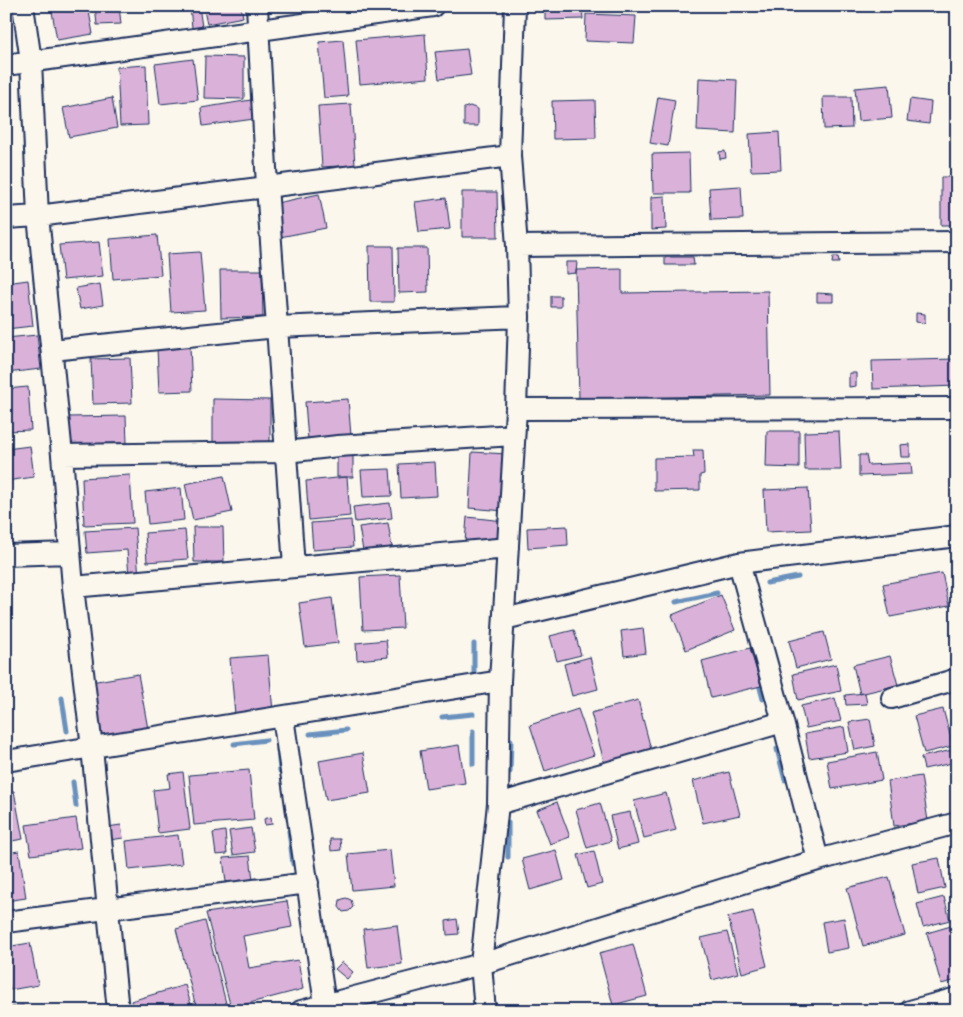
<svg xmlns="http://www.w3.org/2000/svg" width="963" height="1017" font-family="'Playpen Sans',sans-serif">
<rect width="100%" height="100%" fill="#fbf7ec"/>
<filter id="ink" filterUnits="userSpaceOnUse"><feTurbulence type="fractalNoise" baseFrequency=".02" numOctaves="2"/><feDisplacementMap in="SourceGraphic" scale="10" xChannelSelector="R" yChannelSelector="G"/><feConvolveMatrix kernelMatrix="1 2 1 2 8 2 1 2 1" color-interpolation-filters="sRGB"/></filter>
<g filter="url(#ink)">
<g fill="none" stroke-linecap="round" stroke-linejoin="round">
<path stroke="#6a91bd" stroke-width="5" d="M 767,583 L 798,577
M 676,602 L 717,593
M 758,680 L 763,699
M 474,681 L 474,644
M 62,698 L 67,731
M 442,717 L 473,714
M 310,734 L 346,730
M 234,744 L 266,740
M 278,749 L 280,771
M 777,749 L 785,780
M 473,764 L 473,731
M 510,772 L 511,740
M 73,782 L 76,806
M 289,831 L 293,864
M 508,857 L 508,823"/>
</g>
<path fill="#dab2d9" stroke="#1b2f5e" d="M 51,6 L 88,6 L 93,34 L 57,40 Z
M 95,6 L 119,6 L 121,24 L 97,25 Z
M 190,6 L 199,6 L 202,27 L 192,28 Z
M 203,6 L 241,6 L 243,17 L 207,24 Z
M 545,6 L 582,6 L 583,19 L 545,20 Z
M 592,6 L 638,6 L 638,8 L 592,8 Z
M 586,14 L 636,16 L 634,43 L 585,41 Z
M 425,34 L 428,78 L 360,84 L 356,40 Z
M 343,40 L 348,96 L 324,98 L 319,42 Z
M 467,49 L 471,75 L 439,79 L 435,52 Z
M 205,56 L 244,57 L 244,99 L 204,98 Z
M 193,59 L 198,100 L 160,104 L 155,64 Z
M 146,65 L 148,125 L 120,126 L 117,67 Z
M 699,78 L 737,80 L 735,133 L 697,131 Z
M 889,85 L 892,118 L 858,121 L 855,88 Z
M 658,97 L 675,100 L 668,146 L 650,143 Z
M 823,97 L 851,97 L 852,128 L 824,129 Z
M 112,98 L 117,128 L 69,137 L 63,108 Z
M 910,99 L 931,102 L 929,124 L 907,121 Z
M 251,100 L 254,119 L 203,126 L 201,108 Z
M 595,100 L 596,138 L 553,139 L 552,101 Z
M 351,104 L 355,165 L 322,167 L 318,106 Z
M 470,106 L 478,109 L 478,126 L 464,126 L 464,108 Z
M 779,132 L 781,170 L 751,171 L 749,134 Z
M 725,151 L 726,158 L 720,159 L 719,152 Z
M 689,153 L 690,193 L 653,193 L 652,154 Z
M 941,177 L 957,177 L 957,225 L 941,225 Z
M 741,186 L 743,219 L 711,220 L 709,188 Z
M 462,192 L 497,192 L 498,237 L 462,237 Z
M 319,194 L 326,228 L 280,237 L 272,204 Z
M 665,196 L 666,229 L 651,230 L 651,197 Z
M 446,198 L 450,229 L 419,232 L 415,202 Z
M 157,235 L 161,275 L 113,279 L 110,239 Z
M 99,242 L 103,276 L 63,280 L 59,245 Z
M 369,246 L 393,246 L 394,302 L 370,302 Z
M 398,248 L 427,248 L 428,292 L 399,293 Z
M 200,252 L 205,310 L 171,312 L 167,254 Z
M 665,257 L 693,257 L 694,265 L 665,265 Z
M 833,257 L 838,257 L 839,263 L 832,263 Z
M 566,262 L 577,262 L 576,273 L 566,274 Z
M 622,269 L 622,293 L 768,291 L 770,395 L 579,399 L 576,270 Z
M 220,270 L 262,270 L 263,317 L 221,318 Z
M 28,280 L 33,326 L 6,329 L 6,283 Z
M 100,284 L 103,305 L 80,309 L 76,288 Z
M 817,293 L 833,294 L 833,302 L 817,302 Z
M 551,296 L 561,296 L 561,307 L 551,307 Z
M 916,313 L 925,314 L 925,323 L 916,322 Z
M 37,335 L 41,369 L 6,373 L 6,338 Z
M 190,346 L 192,391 L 159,392 L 157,348 Z
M 130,358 L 132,403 L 93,404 L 91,359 Z
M 957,359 L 957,386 L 873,389 L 872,361 Z
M 849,373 L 856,373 L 856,386 L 849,387 Z
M 28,387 L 31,430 L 6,431 L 6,389 Z
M 213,399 L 270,400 L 270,443 L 213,442 Z
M 348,399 L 351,436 L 308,440 L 305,402 Z
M 126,416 L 127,443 L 68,444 L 68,417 Z
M 767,431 L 799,431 L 799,468 L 766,467 Z
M 839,431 L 841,470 L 805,470 L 804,432 Z
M 910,444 L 910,457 L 901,457 L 900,445 Z
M 30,446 L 34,477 L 6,481 L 6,449 Z
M 337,448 L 353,448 L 353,477 L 337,477 Z
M 693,450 L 703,450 L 704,474 L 700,475 L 700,490 L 654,491 L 654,458 L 694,457 Z
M 472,452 L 507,454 L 505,511 L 469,508 Z
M 859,455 L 866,455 L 868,465 L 911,463 L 912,474 L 859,476 Z
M 435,462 L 437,496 L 401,498 L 399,464 Z
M 390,469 L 392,496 L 363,497 L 361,470 Z
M 130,475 L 133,523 L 84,525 L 82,478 Z
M 224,476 L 232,512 L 193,520 L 185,484 Z
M 347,477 L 350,516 L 309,520 L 306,481 Z
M 181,488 L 184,520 L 148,524 L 145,492 Z
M 808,488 L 811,530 L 766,532 L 764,490 Z
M 390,503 L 392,518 L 355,522 L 353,507 Z
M 467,517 L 504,521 L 502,546 L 465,542 Z
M 351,520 L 353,547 L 313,550 L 311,523 Z
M 388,523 L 392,547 L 363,551 L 359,527 Z
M 567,526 L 568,545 L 528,548 L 527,528 Z
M 193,527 L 223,527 L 224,562 L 194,562 Z
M 135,528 L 139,577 L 129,577 L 127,550 L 87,553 L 85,531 Z
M 185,530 L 188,559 L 147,562 L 145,533 Z
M 942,573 L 949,606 L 890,617 L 883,584 Z
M 400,575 L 403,628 L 363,630 L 360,577 Z
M 721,595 L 735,630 L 686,650 L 672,615 Z
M 332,598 L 338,643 L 305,647 L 299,603 Z
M 643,628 L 646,653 L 624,656 L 621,631 Z
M 574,630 L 581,655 L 557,661 L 550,636 Z
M 824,632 L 831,659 L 796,668 L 789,641 Z
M 386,640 L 388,657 L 357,660 L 356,643 Z
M 750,648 L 761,686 L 711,698 L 702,661 Z
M 268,655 L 273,712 L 235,715 L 230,658 Z
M 890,656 L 898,685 L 860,694 L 853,665 Z
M 590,657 L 598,689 L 572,696 L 564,664 Z
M 836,664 L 841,691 L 798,700 L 793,674 Z
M 138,674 L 148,729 L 100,737 L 91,682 Z
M 865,693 L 867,704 L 846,705 L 845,695 Z
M 835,698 L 841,721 L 806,728 L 801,706 Z
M 638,700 L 653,757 L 606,769 L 591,713 Z
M 957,708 L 957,728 L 950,711 Z
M 578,709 L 594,755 L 545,771 L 530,725 Z
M 943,709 L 953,746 L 924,753 L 914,716 Z
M 870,719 L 875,746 L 855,750 L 849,722 Z
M 844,727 L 848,752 L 809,758 L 805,734 Z
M 459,745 L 465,783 L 426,789 L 420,751 Z
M 957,749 L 957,762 L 924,769 L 921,757 Z
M 877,752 L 882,780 L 832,789 L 827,761 Z
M 363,753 L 370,793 L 326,800 L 319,761 Z
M 249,770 L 254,820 L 194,825 L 189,775 Z
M 183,772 L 190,829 L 158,833 L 153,790 L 170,788 L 168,774 Z
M 729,772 L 740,815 L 703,823 L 693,781 Z
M 921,776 L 928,821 L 894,826 L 888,781 Z
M 14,791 L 23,839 L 6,842 L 6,793 Z
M 666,793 L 676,830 L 644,838 L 634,801 Z
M 557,802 L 570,837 L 550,844 L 537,810 Z
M 600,803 L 611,841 L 587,848 L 576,810 Z
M 630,812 L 638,844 L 618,849 L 610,816 Z
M 271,817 L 272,824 L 265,825 L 264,819 Z
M 76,818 L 81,848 L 31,855 L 26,825 Z
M 121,825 L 123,838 L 110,840 L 107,827 Z
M 251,828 L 255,852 L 233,855 L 229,831 Z
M 225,831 L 227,854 L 216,855 L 213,833 Z
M 178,835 L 182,864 L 129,870 L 126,841 Z
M 330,839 L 340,839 L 341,850 L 331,851 Z
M 390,850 L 394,886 L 352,890 L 348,854 Z
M 556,850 L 564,880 L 530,890 L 522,859 Z
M 19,851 L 26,898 L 6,901 L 6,853 Z
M 594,851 L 602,884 L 587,888 L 578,855 Z
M 250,856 L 253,880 L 226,882 L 223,858 Z
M 939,858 L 945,888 L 918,894 L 912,863 Z
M 889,877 L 905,935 L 863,946 L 847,888 Z
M 944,897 L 950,920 L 923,927 L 917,904 Z
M 346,898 L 351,900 L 353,907 L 349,911 L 343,912 L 339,907 L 340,900 Z
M 287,901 L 292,927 L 243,936 L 249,968 L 298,960 L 303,989 L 231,1008 L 206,913 Z
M 753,911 L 767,966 L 742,973 L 728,917 Z
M 844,918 L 849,948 L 827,952 L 822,922 Z
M 457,919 L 459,934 L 447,935 L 446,921 Z
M 205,921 L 228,1011 L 197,1011 L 176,929 Z
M 397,925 L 402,964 L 368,968 L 363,929 Z
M 951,926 L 957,948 L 957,980 L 941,984 L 927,933 Z
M 727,932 L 738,973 L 712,980 L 701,938 Z
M 30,943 L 38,985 L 10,990 L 6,971 L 6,947 Z
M 633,944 L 647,996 L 613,1005 L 599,953 Z
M 342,962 L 353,972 L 347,979 L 335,969 Z
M 185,985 L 193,1011 L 134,1011 L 131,1001 Z
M 23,1005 L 24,1011 L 6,1011 L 6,1008 Z"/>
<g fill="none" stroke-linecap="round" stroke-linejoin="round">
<defs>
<path id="minor" d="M 23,6 L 31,61 L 38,216 L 62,455 L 73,587 L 92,748 L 118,1011
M 257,6 L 267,186 L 294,567
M 6,65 L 433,6
M 510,156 L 515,6
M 6,218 L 38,216 L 510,156 L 517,246 L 519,317 L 516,409 L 500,681 L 498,804 L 481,964 L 485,1011
M 517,246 L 957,242
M 52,350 L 277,327 L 519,317
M 516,409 L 957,408
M 62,455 L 286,452 L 338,446 L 514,435
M 6,555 L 70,553
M 739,563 L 783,722 L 818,860
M 73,587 L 508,548
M 504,619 L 739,563 L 957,536
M 892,698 L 957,679
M 283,717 L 325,1004
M 6,761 L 500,681
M 498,804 L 783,722
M 6,922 L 308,883
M 301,1011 L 481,964 L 818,860 L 957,823
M 910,1011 L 957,998"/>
</defs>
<use href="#minor" stroke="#1b2f5e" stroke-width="24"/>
<use href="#minor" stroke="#fbf7ec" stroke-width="20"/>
</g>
</g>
<rect width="963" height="1017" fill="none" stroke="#fbf7ec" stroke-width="25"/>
<rect x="12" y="12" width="938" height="992" fill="none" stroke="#1b2f5e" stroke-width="2" filter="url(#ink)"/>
</svg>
